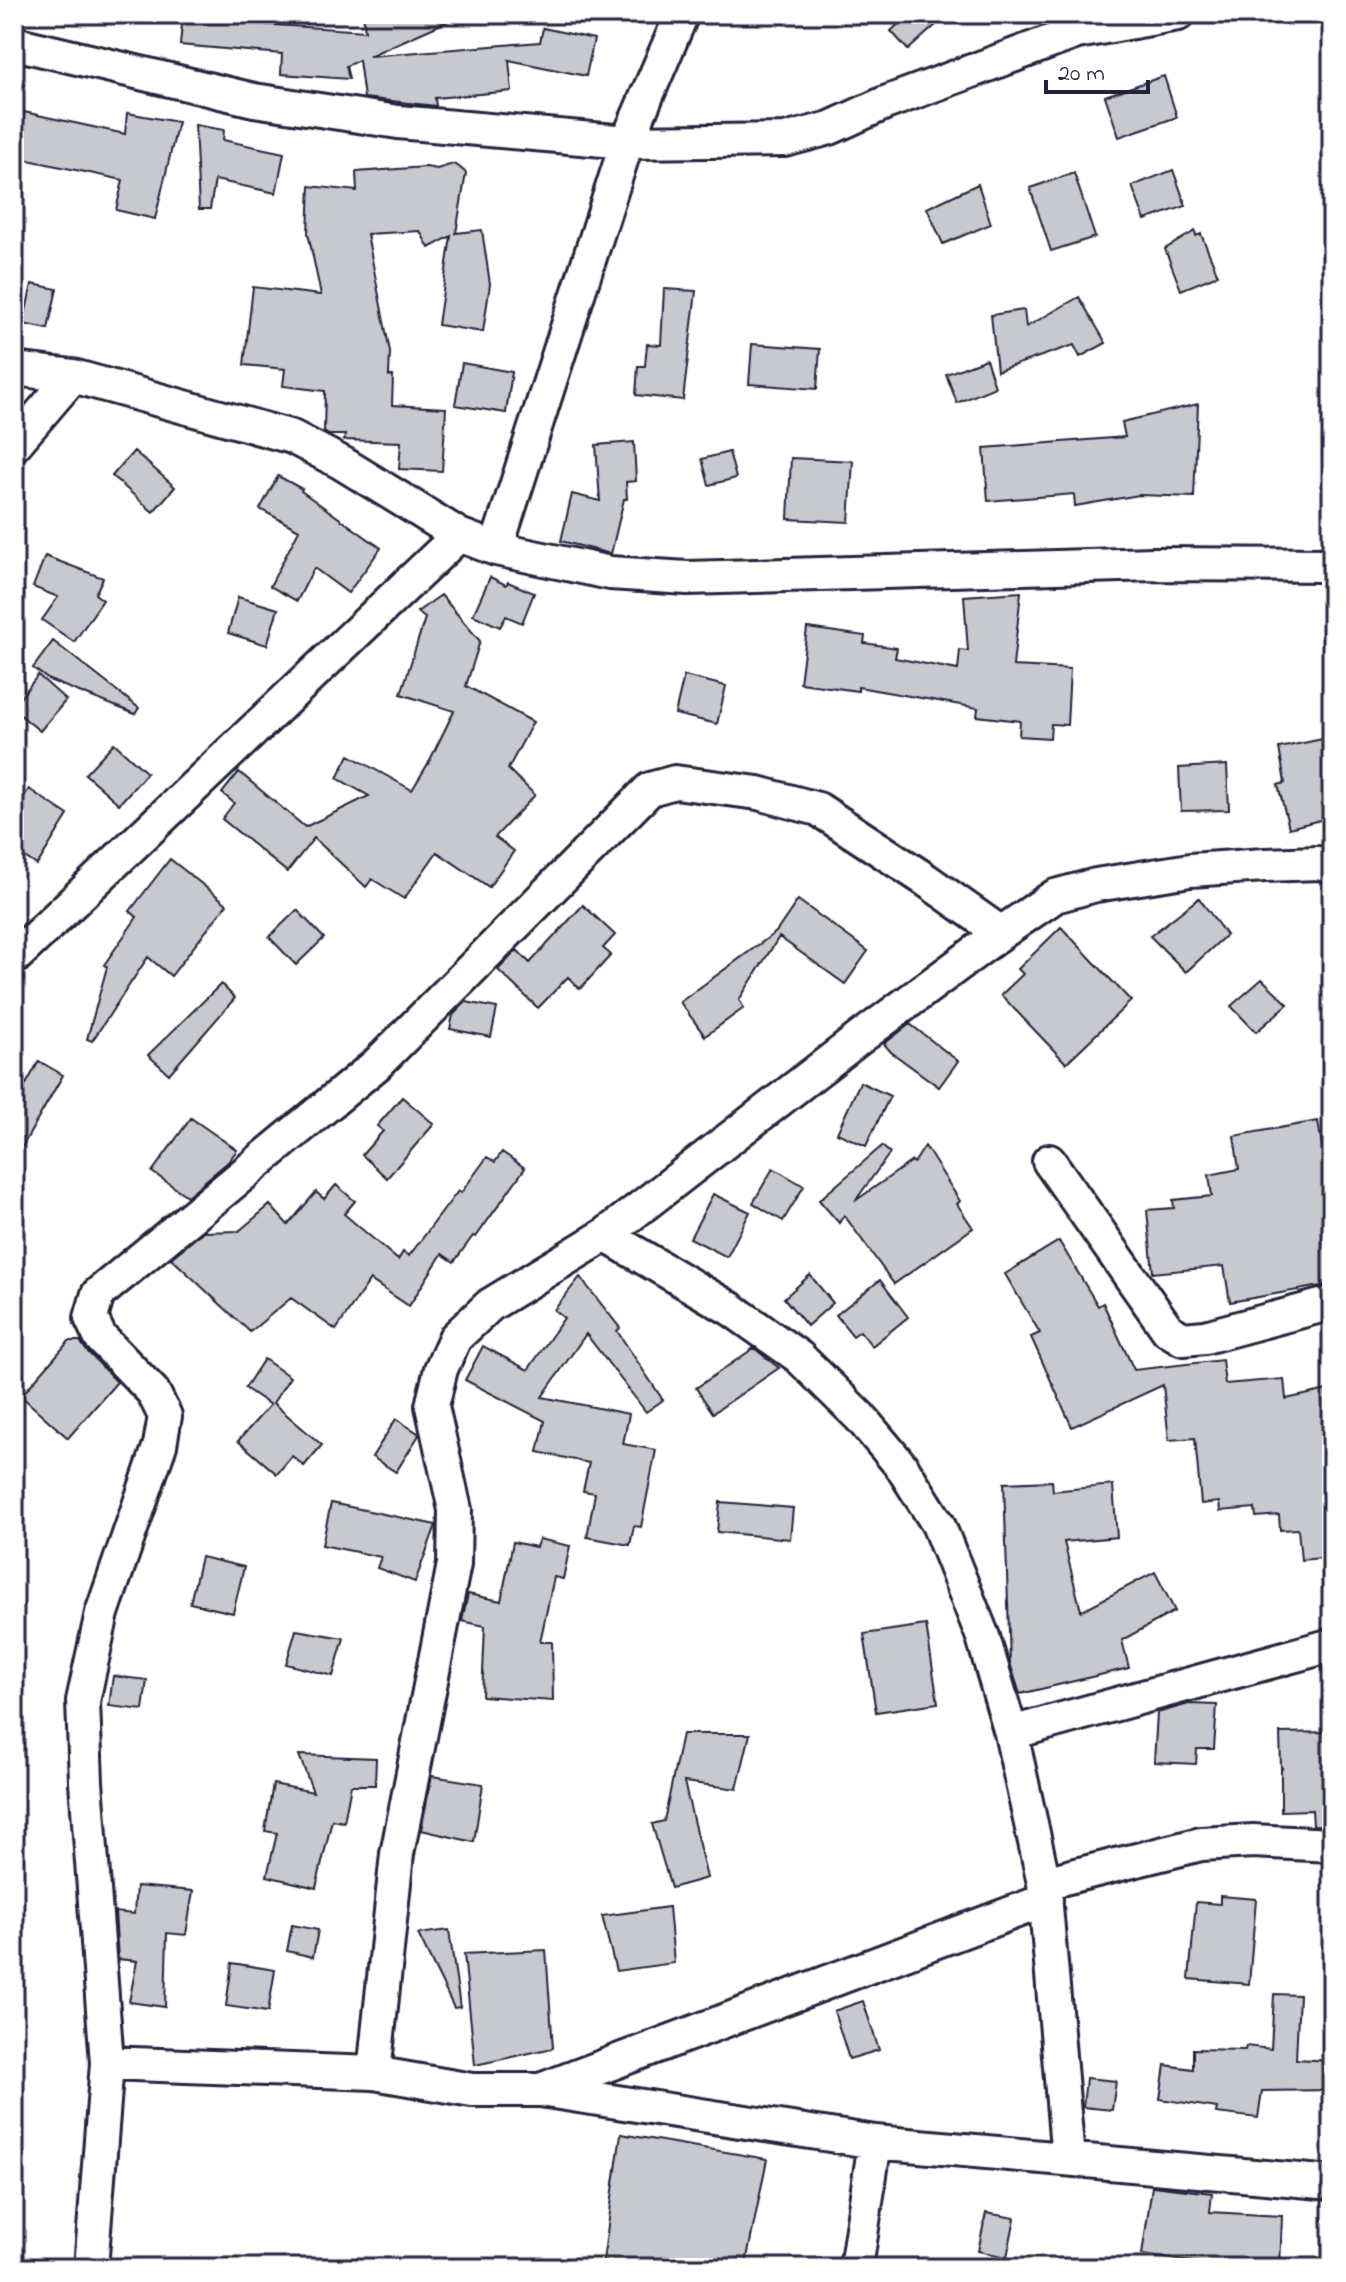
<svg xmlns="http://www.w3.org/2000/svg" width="1346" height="2282" font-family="'Indie Flower',sans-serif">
<rect width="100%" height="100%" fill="#fff"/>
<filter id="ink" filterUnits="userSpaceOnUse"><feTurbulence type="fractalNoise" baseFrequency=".0125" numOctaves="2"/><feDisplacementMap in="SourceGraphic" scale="16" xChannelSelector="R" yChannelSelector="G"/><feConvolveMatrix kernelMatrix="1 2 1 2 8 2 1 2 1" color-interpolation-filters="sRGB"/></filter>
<g filter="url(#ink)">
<path fill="#c8c8cf" stroke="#22223b" stroke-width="2" d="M 183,14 L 262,14 L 261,24 L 365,31 L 363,14 L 464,14 L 369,56 L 540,42 L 543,28 L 594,39 L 586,76 L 509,60 L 512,91 L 435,98 L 436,106 L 364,98 L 359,60 L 346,66 L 349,79 L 281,74 L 282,54 L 180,45 Z
M 909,14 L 948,14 L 908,50 L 891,31 Z
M 1164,76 L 1177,117 L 1119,137 L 1105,96 Z
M 24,112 L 125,134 L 127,113 L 178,122 L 155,219 L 116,210 L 123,180 L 14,157 Z
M 195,125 L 224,130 L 223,140 L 284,153 L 276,193 L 215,180 L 210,209 L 199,209 Z
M 453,164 L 458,166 L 466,173 L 456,233 L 482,230 L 490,284 L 483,332 L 438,325 L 451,236 L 429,248 L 420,231 L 367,234 L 390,352 L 389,376 L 393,376 L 392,405 L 446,408 L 442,471 L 399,469 L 401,442 L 344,440 L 345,435 L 329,435 L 324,432 L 325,391 L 283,386 L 285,369 L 244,365 L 253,287 L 321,295 L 308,233 L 310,186 L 357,191 L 356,172 L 426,167 L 437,169 Z
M 1173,170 L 1186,206 L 1145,220 L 1132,186 Z
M 1074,173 L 1095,237 L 1051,251 L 1030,188 Z
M 978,184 L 991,224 L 943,244 L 927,208 Z
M 1195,231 L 1196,236 L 1201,234 L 1218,275 L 1181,290 L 1165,249 Z
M 32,284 L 57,289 L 48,329 L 23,324 Z
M 664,289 L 696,291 L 683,400 L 636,395 L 638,366 L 645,366 L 647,344 L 661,345 Z
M 1079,297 L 1106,343 L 1080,357 L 1074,345 L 997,371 L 991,315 L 1024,310 L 1026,327 Z
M 752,344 L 820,349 L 817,389 L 749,384 Z
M 986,359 L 995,387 L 957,403 L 946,374 Z
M 462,363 L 512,372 L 506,413 L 455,405 Z
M 1198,404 L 1194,497 L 1139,495 L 1075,506 L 1074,494 L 988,501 L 984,448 L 1125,437 L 1122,422 Z
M 634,442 L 636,481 L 626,482 L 627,499 L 624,499 L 611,554 L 561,541 L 572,494 L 600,501 L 596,445 Z
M 134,451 L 175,487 L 153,512 L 112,476 Z
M 729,452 L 736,478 L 709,485 L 702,459 Z
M 791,458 L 853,461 L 849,522 L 788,519 Z
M 278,476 L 302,489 L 301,491 L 381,548 L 348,593 L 314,568 L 297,601 L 270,586 L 299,530 L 260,509 Z
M 45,556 L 103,578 L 95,594 L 103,600 L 74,642 L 42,620 L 58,597 L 33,587 Z
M 490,577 L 506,585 L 508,582 L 534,593 L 522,623 L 506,616 L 500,627 L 473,615 Z
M 1021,592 L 1013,666 L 1070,669 L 1067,725 L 1051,724 L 1050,738 L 1019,736 L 1020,721 L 977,716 L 978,708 L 858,687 L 858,691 L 800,683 L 807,628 L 865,636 L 864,643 L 897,648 L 895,658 L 958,670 L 960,650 L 968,651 L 964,596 Z
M 441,595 L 480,641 L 466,686 L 533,722 L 508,769 L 535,795 L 495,837 L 514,851 L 489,887 L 437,852 L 404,899 L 372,879 L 366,887 L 314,838 L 287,872 L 222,819 L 234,803 L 222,793 L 239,772 L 305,827 L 369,796 L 337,778 L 349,755 L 412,790 L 429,762 L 454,711 L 401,694 L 425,618 L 417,612 Z
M 238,597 L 278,609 L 267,645 L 228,633 Z
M 53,641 L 139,708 L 135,714 L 49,680 L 33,668 Z
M 38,675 L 66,700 L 40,731 L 14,710 L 14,706 Z
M 684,676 L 726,686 L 717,724 L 675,714 Z
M 1332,737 L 1332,817 L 1289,828 L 1278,785 L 1285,783 L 1279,748 Z
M 114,743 L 147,773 L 119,804 L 85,774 Z
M 1227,765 L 1229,810 L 1181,811 L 1179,768 Z
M 29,789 L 68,815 L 37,865 L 14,850 L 14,812 Z
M 170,859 L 227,904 L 171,976 L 148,957 L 92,1041 L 87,1039 L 107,967 L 104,965 L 137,917 L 130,911 Z
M 1199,898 L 1226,935 L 1186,972 L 1150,936 Z
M 798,900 L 868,951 L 845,984 L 779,937 L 739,1000 L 744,1008 L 705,1036 L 680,1002 L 776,932 Z
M 583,905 L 615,935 L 603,948 L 611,955 L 580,989 L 568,977 L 538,1008 L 498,970 L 517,950 L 530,963 Z
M 297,910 L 324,938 L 296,965 L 269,937 Z
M 1061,927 L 1131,1001 L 1066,1063 L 1001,995 L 1023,974 L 1018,969 Z
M 1262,979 L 1288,1004 L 1256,1032 L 1231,1006 Z
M 221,984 L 235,998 L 169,1074 L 148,1055 Z
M 466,1002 L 497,1008 L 491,1037 L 450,1029 L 453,1015 Z
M 910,1024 L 958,1061 L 939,1087 L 891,1052 L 884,1044 Z
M 39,1061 L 63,1075 L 14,1161 L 14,1106 Z
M 860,1082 L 890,1096 L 866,1146 L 837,1133 Z
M 402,1097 L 434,1124 L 387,1178 L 362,1155 L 383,1131 L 377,1126 Z
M 191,1118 L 237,1150 L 228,1162 L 187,1196 L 152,1172 Z
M 1318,1121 L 1332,1207 L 1332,1225 L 1323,1226 L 1332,1284 L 1230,1302 L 1224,1266 L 1153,1273 L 1147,1210 L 1174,1208 L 1173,1200 L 1212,1196 L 1209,1175 L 1239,1169 L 1234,1136 Z
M 882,1146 L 890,1153 L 855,1201 L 912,1161 L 914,1163 L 925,1146 L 960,1201 L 957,1204 L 973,1228 L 894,1284 L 844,1215 L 839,1223 L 819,1200 Z
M 502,1152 L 525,1168 L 476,1237 L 473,1236 L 454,1262 L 442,1254 L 409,1306 L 370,1280 L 336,1330 L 291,1298 L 250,1332 L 171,1258 L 203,1232 L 239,1231 L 270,1205 L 288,1225 L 316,1192 L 324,1199 L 336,1185 L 355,1201 L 344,1214 L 398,1260 L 403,1252 L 409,1256 L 458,1191 L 461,1193 L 487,1157 L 495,1162 Z
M 773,1168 L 804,1186 L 783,1221 L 753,1203 Z
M 713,1194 L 750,1212 L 727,1257 L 690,1238 Z
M 1059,1241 L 1098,1306 L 1103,1303 L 1134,1370 L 1222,1360 L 1225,1384 L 1284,1379 L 1286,1399 L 1332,1389 L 1332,1557 L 1301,1560 L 1298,1529 L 1280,1530 L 1279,1515 L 1256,1517 L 1255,1508 L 1220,1511 L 1219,1502 L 1201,1504 L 1195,1438 L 1169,1440 L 1163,1385 L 1072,1427 L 1031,1337 L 1040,1333 L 1005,1274 Z
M 810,1275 L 833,1303 L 807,1326 L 784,1298 Z
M 580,1277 L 620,1328 L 617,1331 L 663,1400 L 646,1412 L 586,1334 L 542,1397 L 629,1414 L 623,1444 L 656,1450 L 641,1527 L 634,1526 L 630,1545 L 587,1537 L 595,1493 L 583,1491 L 589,1463 L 538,1452 L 545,1421 L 465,1380 L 483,1346 L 528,1370 L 564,1318 L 554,1310 Z
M 880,1280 L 908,1317 L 872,1346 L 860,1331 L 853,1336 L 836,1315 Z
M 69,1341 L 80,1341 L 86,1350 L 117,1382 L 68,1438 L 21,1396 Z
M 754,1348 L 779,1368 L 713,1413 L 696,1388 Z
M 264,1359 L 290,1377 L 273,1403 L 322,1445 L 304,1466 L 292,1456 L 277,1474 L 238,1441 L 270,1405 L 245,1388 Z
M 396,1419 L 418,1433 L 419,1435 L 396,1472 L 372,1457 Z
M 1052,1481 L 1053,1491 L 1113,1485 L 1117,1537 L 1064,1542 L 1081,1611 L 1155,1572 L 1175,1611 L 1122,1640 L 1129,1668 L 1020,1694 L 1010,1663 L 1004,1483 Z
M 720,1502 L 793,1508 L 790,1539 L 717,1532 Z
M 331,1503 L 436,1525 L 415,1582 L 377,1568 L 381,1557 L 322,1545 Z
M 539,1539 L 570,1546 L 563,1579 L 554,1577 L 540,1642 L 552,1642 L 553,1701 L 482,1696 L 485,1626 L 462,1621 L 468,1594 L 501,1601 L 513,1542 L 536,1547 Z
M 201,1557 L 244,1567 L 233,1613 L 190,1603 Z
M 926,1625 L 938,1703 L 876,1712 L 864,1634 Z
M 296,1630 L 344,1638 L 333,1676 L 286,1664 Z
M 113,1676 L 147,1680 L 143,1710 L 109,1706 Z
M 1189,1704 L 1217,1705 L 1214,1749 L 1197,1749 L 1196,1764 L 1154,1762 L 1157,1713 Z
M 1332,1732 L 1332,1826 L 1313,1825 L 1312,1810 L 1281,1811 L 1281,1769 L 1283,1768 L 1281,1768 L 1280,1733 Z
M 682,1734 L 750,1734 L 737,1789 L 684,1782 L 707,1878 L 671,1888 L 652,1824 L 664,1821 Z
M 299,1755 L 376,1758 L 375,1785 L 351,1785 L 344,1822 L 332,1820 L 316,1888 L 267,1876 L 277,1833 L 265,1831 L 273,1784 L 313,1792 Z
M 432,1776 L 483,1784 L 474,1842 L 421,1830 Z
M 136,1886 L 193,1891 L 186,1935 L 167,1933 L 165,2007 L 129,2002 L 137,1961 L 118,1959 L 115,1912 L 134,1914 Z
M 1220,1896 L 1256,1899 L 1249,1984 L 1189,1979 L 1196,1902 L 1220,1904 Z
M 669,1907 L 674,1963 L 616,1971 L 602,1916 Z
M 292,1925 L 318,1930 L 313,1957 L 287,1951 Z
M 449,1930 L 460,2007 L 454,2008 L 418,1934 Z
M 546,1950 L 553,2048 L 475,2065 L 464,1954 Z
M 232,1963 L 275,1970 L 268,2012 L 226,2006 Z
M 1274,1994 L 1299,1995 L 1296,2059 L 1332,2061 L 1332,2090 L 1262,2091 L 1258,2118 L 1216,2113 L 1217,2108 L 1160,2099 L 1165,2065 L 1193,2069 L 1193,2049 L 1245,2050 L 1246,2046 L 1271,2049 Z
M 863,2001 L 879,2050 L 849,2059 L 834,2011 Z
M 1086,2078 L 1116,2081 L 1112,2110 L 1083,2107 Z
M 621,2134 L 767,2159 L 745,2268 L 602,2268 Z
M 1152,2186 L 1212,2193 L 1210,2212 L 1282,2216 L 1280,2268 L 1236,2268 L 1142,2255 Z
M 986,2213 L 1015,2218 L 1007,2257 L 978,2251 Z"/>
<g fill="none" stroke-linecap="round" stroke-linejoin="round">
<defs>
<path id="minor" d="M 14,43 L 254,100 L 398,122 L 627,142 L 785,140 L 830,128 L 885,103 L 1077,32 L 1178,14
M 14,369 L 73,376 L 292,437 L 342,463 L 459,535 L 496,549 L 610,573 L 687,578 L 1153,564 L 1332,565
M 14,445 L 73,376
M 496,549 L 627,142 L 682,14
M 14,958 L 459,535
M 1049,1161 L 1168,1330 L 1183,1339 L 1205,1337 L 1332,1303
M 605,1235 L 731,1309 L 799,1357 L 860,1417 L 902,1467 L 938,1524 L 983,1637 L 1011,1733 L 1044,1883 L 1068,2159
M 1011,1733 L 1332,1645
M 1044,1883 L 1201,1844 L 1253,1841 L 1332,1845
M 107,2063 L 374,2073 L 472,2090 L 540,2090 L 875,2142 L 1332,2183
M 374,2073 L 397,1854 L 454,1564 L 455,1510 L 432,1406 L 441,1369 L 455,1338 L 490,1305 L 605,1235 L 861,1037 L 1001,933 L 1055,896 L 1096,885 L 1190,870 L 1265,865 L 1318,863 L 1332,866
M 543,2089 L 1046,1900
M 91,2268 L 107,2063 L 86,1782 L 83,1701 L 102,1613 L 160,1445 L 165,1416 L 153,1392 L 100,1337 L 91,1318 L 98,1294 L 376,1065 L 650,789 L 675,782 L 758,793 L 818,809 L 926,880 L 1001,933
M 856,2268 L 875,2142"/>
</defs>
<use href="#minor" stroke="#22223b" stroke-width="38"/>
<use href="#minor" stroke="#fff" stroke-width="32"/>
</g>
</g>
<rect width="1346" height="2282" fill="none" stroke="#fff" stroke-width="48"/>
<rect x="24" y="24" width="1298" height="2234" fill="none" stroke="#22223b" stroke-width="3" filter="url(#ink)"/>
<path d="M1046 80v12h102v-12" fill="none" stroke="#22223b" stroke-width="4"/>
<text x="1058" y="80" font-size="24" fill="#22223b" stroke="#ffffff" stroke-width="6" paint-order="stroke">20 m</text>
</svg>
